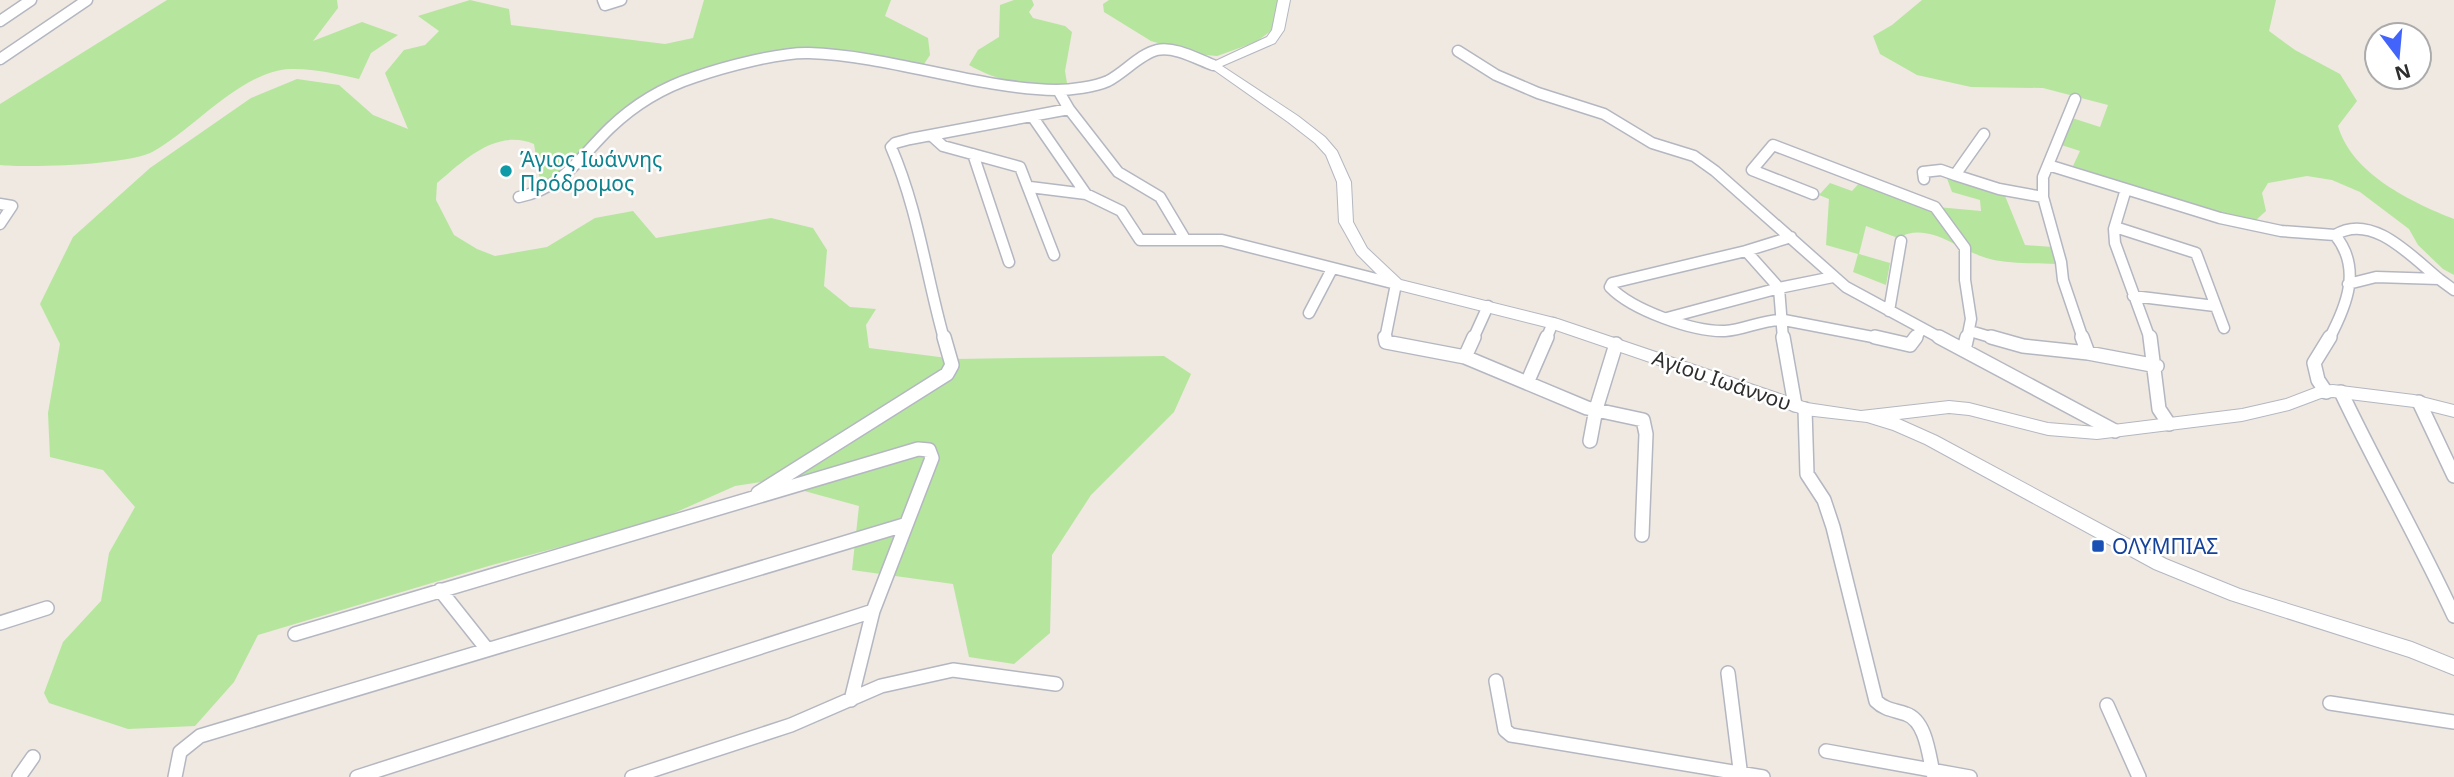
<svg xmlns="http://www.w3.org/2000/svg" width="2454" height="777" viewBox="0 0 2454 777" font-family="'Noto Sans',sans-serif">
<rect width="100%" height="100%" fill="#efe9e1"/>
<path fill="#b6e59e" d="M167,0H337L338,8L313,41L362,22L398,35L371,53L359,79C338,74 312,68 290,69C242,71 195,128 154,151C131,165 29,168 0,165V104Z
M470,0L509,9L511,25L665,44L693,38L704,0H891L885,16L928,38L930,55L924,64L815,50L720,68L632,107L554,184L541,187L534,144C496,128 463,161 437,183L436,200L454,235L477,249L495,256L547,247L595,218L633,211L656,238L771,218L813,228L827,250L824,286L850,307L876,309L866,325L869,348L955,359L1164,356L1191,374L1174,412L1091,495L1052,555L1050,633L1014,664L969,657L953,584L852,570L859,506L768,481L735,486L654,522L492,565L258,635L234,682L195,726L128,729L49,703L44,693L63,642L101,601L109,553L135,507L103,470L50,457L48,413L60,344L40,304L73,237L150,168L251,98L297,79L339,85L373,115L408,129L385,73L404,50L425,45L439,31L418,16Z
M1014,0H1032L1034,5L1029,12L1033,18L1065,26L1072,32L1065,71L1067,83C1040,94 993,79 969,65L978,50L999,37L1000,5Z
M1109,0H1278L1272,30L1256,42L1217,56L1195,54L1151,41L1104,12L1103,4Z
M1922,0H2276L2269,31L2295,50L2340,74L2357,101L2338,126C2352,174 2411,202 2454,219V275L2443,269L2418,245L2409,229L2360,192L2332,180L2307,176L2268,183L2262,193L2266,211L2256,220L2211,213L2073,166L2080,151L2052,142L2069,117L2100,127L2108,105L2043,88L1971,87L1917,75L1880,54L1873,36L1892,25Z
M1945,173L2003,191L2025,245L2053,247L2056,264C2035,263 2010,264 1990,259C1960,252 1929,220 1898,238L1866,226L1859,254L1890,263L1886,285L1853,272L1858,254L1826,245L1829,199L1819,195L1830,183L1852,191L1862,180L1926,206L1981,211L1980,200L1952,192Z"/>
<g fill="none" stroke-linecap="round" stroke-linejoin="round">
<g stroke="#b4b7c1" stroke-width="13">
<path id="street-far1" d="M603,0L605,5L621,0
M0,21L31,0
M1458,51L1496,75L1538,93L1604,114L1652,143L1694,156L1715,171L1846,287L1942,339
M0,59L87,0
M1058,90L1069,109L1118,172L1160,197L1185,239
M2075,99L2043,177V197L2061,262L2063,280L2083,339
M1032,116L1086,194
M1984,134L1955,175L1999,189L2043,197
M933,137L943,146L1020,167L1054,255
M973,154L1009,262
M2048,165L2220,218L2281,231L2335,235C2362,268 2347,305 2329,339
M1924,179L1923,172L1941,170L1955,175
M1030,187L1086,194L1121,211L1140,240H1222L1396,284L1385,339
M2126,189L2114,229L2115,243L2150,339
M1813,194L1752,170L1773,145L1935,207L1965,248V280L1971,319L1967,339
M519,197C563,188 580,157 610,128C634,105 664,87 695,77C724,67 780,52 809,53C892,56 973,88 1056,90C1070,90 1095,87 1108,81C1124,73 1140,54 1157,50C1175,46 1197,59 1213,65
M0,204L12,206L0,224
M2115,227L2196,253L2224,328
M2335,235C2372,212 2412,257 2439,279
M1791,237L1746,251L1612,283L1610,287C1632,310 1693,332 1725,331C1745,330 1763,319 1784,320L1883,339
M1746,251L1779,288L1783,339
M2348,284L2376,277L2439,279L2454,290
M2133,296L2215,306
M1889,311L1901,241
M1309,313L1332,269
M1667,318L1779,288L1833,277
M1970,331L1997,339
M944,339C926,275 918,209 891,147L895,143L910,139L1069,109
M1473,339L1488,306
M1546,339L1553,323
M1915,339L1922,328"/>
</g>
<g stroke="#b4b7c1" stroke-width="16">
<path id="street" d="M1385,337L1386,342L1465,357L1587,408L1643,420L1646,434L1642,535
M1783,337L1795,405
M1875,337L1910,345L1916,337
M1939,337L2115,431
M1991,337L2023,346L2088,353L2157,366
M2082,337L2088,353
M2150,337L2159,409L2169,424
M1964,350L1967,337
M1465,357L1474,337
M1527,383L1547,337
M2326,392L2318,380L2314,363L2330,337
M2341,392C2377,468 2419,540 2454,616
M2419,402L2454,476
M1805,409L1807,474L1824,500L1833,527L1876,701C1885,710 1895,710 1906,714C1927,721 1929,758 1934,777
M1590,441L1596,409L1616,344
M758,493L947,374L952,365L944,337
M440,590L486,648
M0,623L47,608
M295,634L918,449L929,450L932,458L873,611L851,700
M1728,673L1741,777
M1496,681L1505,730L1511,735L1763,777
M2330,703L2454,722
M2107,705L2139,777
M1826,751L1970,777
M19,777L33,757
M175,777L180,752L200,736L904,525
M357,777L873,611
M632,777L791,725L881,686L953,670L1056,684"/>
</g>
<g stroke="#b4b7c1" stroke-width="2">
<path id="secondary" d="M1278,0H1290L1284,30L1275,43L1222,66L1298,116L1325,137L1337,151L1351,182L1353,222L1367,248L1401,280L1558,319L1807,403L1861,411L1949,401L1969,403L2048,423L2097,427L2242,409L2286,399L2320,386L2333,385L2414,395L2454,405V417L2414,407L2333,397L2321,398L2289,410L2242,421L2097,439L2048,435L1969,415L1949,413L1899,419L1937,436L2166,559L2240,589L2412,642L2454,659V675L2409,657L2230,600L2154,569L1925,444L1893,430L1867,422L1805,415L1550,328L1391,288L1357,254L1339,222L1337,182L1326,155L1315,143L1288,122L1207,65L1267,37L1272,30Z"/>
</g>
<use href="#street-far1" stroke="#fff" stroke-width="10"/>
<use href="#street" stroke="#fff" stroke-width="13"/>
<use href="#secondary" fill="#fff" fill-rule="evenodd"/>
</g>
<circle fill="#0f9aa8" stroke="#fff" stroke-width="2.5" cx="506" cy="171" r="7"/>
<rect fill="#1a4fb4" stroke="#fff" stroke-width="2.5" x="2091" y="539" width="14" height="14" rx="3.5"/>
<g text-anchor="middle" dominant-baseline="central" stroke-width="5" stroke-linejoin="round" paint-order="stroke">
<g font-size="21" fill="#0d838f" stroke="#fff" text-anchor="start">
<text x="520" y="159">Άγιος Ιωάννης<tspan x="520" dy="24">Πρόδρομος</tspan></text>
</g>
<g font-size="21" fill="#2e2e2e" stroke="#fff">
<text transform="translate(1722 380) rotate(19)">Αγίου Ιωάννου</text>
</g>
<g font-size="21" fill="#164399" stroke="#fff" text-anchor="start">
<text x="2112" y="546">ΟΛΥΜΠΙΑΣ</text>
</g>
</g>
<g transform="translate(2398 56) rotate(164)"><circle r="33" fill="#ffffff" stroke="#ababab" stroke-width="2"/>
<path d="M0-5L12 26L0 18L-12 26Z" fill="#4264fb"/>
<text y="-10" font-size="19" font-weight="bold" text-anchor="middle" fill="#2e2e2e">N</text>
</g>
</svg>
